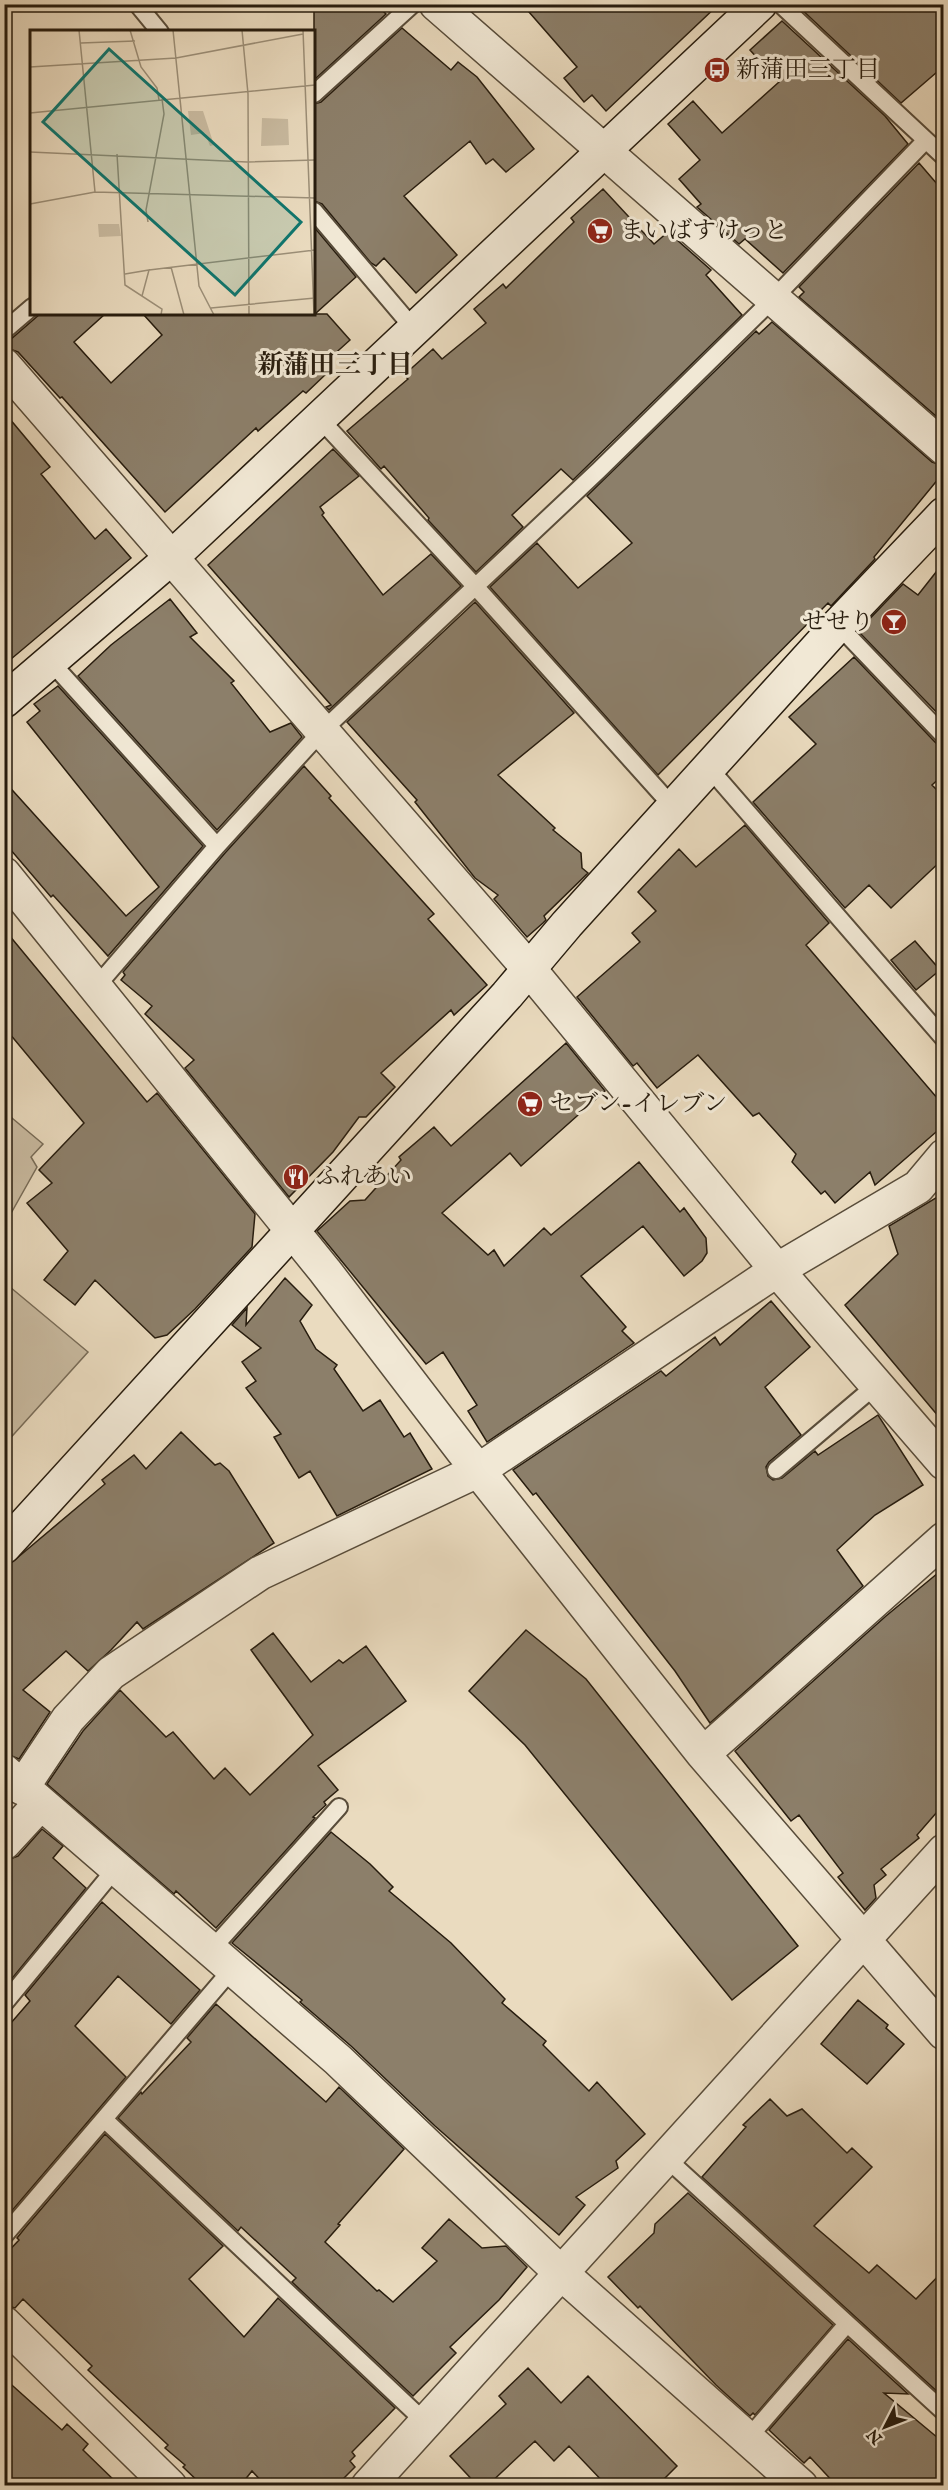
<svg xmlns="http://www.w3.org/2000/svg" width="948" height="2490" viewBox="0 0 948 2490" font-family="'IM FELL English','Noto Serif JP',serif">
<rect width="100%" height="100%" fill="#eadbbf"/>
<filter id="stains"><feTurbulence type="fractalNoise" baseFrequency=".00333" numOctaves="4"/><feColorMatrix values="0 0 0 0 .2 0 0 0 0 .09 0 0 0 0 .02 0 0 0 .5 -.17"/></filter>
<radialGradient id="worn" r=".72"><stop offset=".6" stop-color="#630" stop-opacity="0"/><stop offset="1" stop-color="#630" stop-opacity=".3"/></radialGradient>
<path fill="#c9bba1" stroke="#786c58" stroke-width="1.5" d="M12,1118L43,1144L31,1157L37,1167L5,1224V1127Z
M4,1282L88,1352L5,1444H4Z"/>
<path fill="#8c7f6a" stroke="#271c0e" stroke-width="1.5" d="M314,4H376L386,14L314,80Z
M522,4H719L606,111L592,95L584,102L564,78L577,67Z
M800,4H944V66L901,103L798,6Z
M782,21L885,116L908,144L783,273L745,239L739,244L697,207L701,204L679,179L700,160L668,124L693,101L722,133L779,82L750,50Z
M402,28L451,70L458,62L477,77L534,149L506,172L493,159L486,164L470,141L404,196L457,255L416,293L384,258L376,266L371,263L322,204L314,201V104L321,102Z
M919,163L944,192V423L799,297L804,292L799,287Z
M603,189L654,244L668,232L711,270L706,275L742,315L573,480L561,469L512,515L523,527L476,572L428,520L429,518L384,466L381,469L347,431L408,379L404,375L433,349L442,359L486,323L474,309L503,284L506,288L574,222L571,218Z
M314,227L356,277L315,314H327L350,340L320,367L326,374L306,393L303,391L258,431L256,428L165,512L62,397L60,398L18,352L4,347V341L11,339L40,314H105L74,342L111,383L162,335L143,314H314Z
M772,322L932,462L944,466V472L874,557L875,559L831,606L828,603L658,775L490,587L537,543L578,588L632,543L587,496L756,331L759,334Z
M4,412L50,467L41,474L95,539L106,529L131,558L4,665Z
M333,449L359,476L320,507L324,513L322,515L383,595L431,554L461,586L329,710L326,707L331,705L208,565Z
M944,562V720L858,631L903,584L918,595Z
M170,599L197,633L190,637L234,681L231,683L270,732L291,723L302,737L217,830L78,676L111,645Z
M475,602L574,713L498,775L555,828L553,830L581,853L582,868L588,873L544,916L546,920L543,923L527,937L494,899L498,895L475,878L415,802L417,800L347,722Z
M854,657L936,743L944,746V774L932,785L944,797V858L891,908L869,885L845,908L753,802L816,744L789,717Z
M58,686L203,846L108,956L53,895L51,897L4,842V781L126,916L159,887L27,722L40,711L34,704Z
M304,766L331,796L329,798L434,914L428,919L487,985L454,1015L451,1010L381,1073L395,1087L366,1117H359L333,1152L289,1197L185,1068L194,1060L145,1014L152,1006L121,980L125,975L123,972L225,853Z
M745,825L829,923L806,945L944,1106L943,1126L875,1185L870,1172L835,1203L825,1191L821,1194L792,1162L796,1154L759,1113L753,1116L698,1055L657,1088L637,1063L633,1066L577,997L640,942L632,933L656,911L638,892L679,849L696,867Z
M4,929L147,1102L157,1093L255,1214L252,1247L195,1309L167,1335L155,1338L95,1280L75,1305L44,1280L68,1251L27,1203L52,1183L39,1170L84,1123L4,1027Z
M915,941L940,970L916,990L891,960Z
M566,1043L605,1091L521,1166L510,1153L442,1213L488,1255L494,1250L504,1266L544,1228L551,1235L639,1162L680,1212L684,1208L706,1238L707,1253L702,1261L684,1276L643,1226L581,1276L626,1327L622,1331L634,1343L487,1442L468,1411L477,1405L443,1352L426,1364L317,1231L350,1201L365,1200L401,1160L399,1157L434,1127L451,1146Z
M944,1193V1423L845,1305L898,1254L889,1226Z
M285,1278L312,1305L300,1321L316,1349L337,1365L334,1369L363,1411L380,1400L404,1437L410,1433L432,1469L337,1516L310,1471L299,1478L274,1437L281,1434L246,1388L256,1381L242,1362L261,1348L232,1325L247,1308L246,1325Z
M771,1301L810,1347L765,1387L801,1435L769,1462L766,1467L768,1476L773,1480L782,1478L815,1451L818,1455L878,1415L923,1485L875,1515L837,1550L863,1586L710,1723L675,1671L536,1493L533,1495L513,1470L661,1371L666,1376L715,1337L720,1345Z
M181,1432L215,1465L220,1463L229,1471L274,1543L143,1629L137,1622L111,1650L88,1671L66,1651L23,1690L50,1712L19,1759L4,1753V1569L105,1484L102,1480L134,1455L146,1469Z
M944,1568V1804L917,1835L919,1838L881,1869L886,1875L874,1885L876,1898L865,1910L838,1877L843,1873L799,1815L791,1821L735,1751L886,1616Z
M526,1630L586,1679L798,1946L732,2000L525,1745L469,1691Z
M273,1633L311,1682L339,1660L343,1663L366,1646L406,1701L318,1766L338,1790L324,1802L326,1805L313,1817L315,1818L216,1928L176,1891L174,1894L47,1784L83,1731L120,1690L166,1737L173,1732L214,1779L225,1768L250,1795L313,1735L251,1650Z
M42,1829L63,1846L53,1858L86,1888L10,1981L4,1975V1861L18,1856Z
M331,1832L370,1864L393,1887L389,1891L451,1943L505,1999L502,2003L546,2041L543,2045L589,2091L597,2082L645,2134L616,2161L618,2168L576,2197L585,2205L559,2235L435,2126L351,2046L300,2002L302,2000L232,1943Z
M102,1902L200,1990L171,2024L118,1976L75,2026L126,2077L10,2213L4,2207V2031L30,2001L25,1995Z
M858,2000L888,2025L886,2028L904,2044L867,2084L821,2044Z
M216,2004L326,2102L339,2087L404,2149L338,2224L340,2225L325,2242L377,2291L379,2290L393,2302L437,2261L422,2248L449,2219L482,2248L506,2246L527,2267L499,2300L450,2347L456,2353L413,2396L292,2282L296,2278L241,2227L238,2231L118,2118L141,2092L142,2094L191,2042L187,2038Z
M770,2099L787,2116L802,2109L847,2153L852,2148L872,2167L814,2226L869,2273L877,2265L916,2299L944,2270V2395H941L702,2177L746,2127L743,2125Z
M105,2134L223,2246L189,2279L244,2337L278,2298L395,2408L352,2452L355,2456L350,2461L355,2467L336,2486H266L252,2471L240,2486H203L183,2467L185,2465L165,2448L168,2445L88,2370L92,2366L23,2299L15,2308L4,2305V2256L19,2240L17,2238L25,2228Z
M688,2193L833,2325L755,2415L753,2413L750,2416L716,2385L640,2306L638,2308L608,2277L654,2233L655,2224Z
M848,2339L908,2394L884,2393L944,2443V2486H837L810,2457L804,2463L769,2430Z
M528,2368L561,2403L588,2376L677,2466L657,2486H607L569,2446L554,2461L535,2441L487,2486H478L450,2456L506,2404L499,2396Z
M4,2378L62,2430L67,2424L88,2444L83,2450L120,2486H4Z"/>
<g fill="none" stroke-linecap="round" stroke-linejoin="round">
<g stroke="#584c3a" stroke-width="20">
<path id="lane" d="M137,4L160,32
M780,4L944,157
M314,94L413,4
M314,211L414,329
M4,331L32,307
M319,418L475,586L674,808
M838,625L944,736
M50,661L217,846
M710,769L944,1039
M96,987L217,846L321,732L599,470L774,298L925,141
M776,1470L875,1386
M212,1949L339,1807
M4,2004L116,1868
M104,2119L425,2422
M666,2158L944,2412
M4,2236L233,1968
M749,2437L847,2324"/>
</g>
<g stroke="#584c3a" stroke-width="36">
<path id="street" d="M436,4L944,448
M4,365L530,970L777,1270L944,1463
M4,874L325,1271L462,1450L703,1754L944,2033
M703,1754L944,1539
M4,1771L338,2060L560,2272L801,2486
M22,1788L68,1719L111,1673L260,1573L479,1470L777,1270L918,1187L944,1156
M4,1843L40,1804
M4,2323L170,2486
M368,2486L944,1851"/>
</g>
<g stroke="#271c0e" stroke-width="36">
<path id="secondary" d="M4,701L171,558L760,4
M4,1547L507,995L567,924L838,625L944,514"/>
</g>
<use href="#lane" stroke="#f1e8d5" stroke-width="16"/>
<use href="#street" stroke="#f1e8d5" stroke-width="33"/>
<use href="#secondary" stroke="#f1e8d5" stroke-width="33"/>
</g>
<defs>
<g id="bus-disc" transform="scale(1.35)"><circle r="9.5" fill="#8f2418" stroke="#f1e8d5"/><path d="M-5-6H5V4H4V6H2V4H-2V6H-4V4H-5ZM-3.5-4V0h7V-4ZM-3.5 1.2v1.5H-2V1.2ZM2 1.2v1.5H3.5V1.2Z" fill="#fff"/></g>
<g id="supermarket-disc" transform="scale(1.35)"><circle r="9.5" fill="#8f2418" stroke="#f1e8d5"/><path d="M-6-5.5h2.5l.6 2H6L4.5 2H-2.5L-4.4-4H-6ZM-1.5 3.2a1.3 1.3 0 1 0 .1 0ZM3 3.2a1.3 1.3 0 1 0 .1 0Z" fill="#fff"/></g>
<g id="bar-disc" transform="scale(1.35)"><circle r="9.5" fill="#8f2418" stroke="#f1e8d5"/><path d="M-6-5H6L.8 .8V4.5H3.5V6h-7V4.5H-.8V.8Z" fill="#fff"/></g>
<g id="restaurant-disc" transform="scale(1.35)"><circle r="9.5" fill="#8f2418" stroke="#f1e8d5"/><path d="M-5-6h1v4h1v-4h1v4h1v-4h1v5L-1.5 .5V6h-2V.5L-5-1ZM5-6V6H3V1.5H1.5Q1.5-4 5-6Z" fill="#fff"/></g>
</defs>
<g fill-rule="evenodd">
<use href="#bus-disc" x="717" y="70"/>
<use href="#supermarket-disc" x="600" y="231"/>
<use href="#bar-disc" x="894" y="622"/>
<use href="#supermarket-disc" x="530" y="1104"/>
<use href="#restaurant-disc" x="296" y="1177"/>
</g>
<g text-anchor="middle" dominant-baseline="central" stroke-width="6" stroke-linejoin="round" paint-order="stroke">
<g font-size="24" fill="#271c0e" stroke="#f1e8d5" text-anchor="start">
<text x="736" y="70">新蒲田三丁目</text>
<text x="620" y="231">まいばすけっと</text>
<text x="874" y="622" text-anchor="end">せせり</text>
<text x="550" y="1104">セブン-イレブン</text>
<text x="316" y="1177">ふれあい</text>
</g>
<g font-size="26" font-weight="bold" fill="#271c0e" stroke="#f1e8d5">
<text x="335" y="365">新蒲田三丁目</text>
</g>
</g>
<g transform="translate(30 30)">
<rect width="285" height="285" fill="#eadbbf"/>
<path d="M158,81H173L184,115L180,116L175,103L161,105ZM232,88L258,89L259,115L231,116ZM68,194H89L91,206L69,207Z" fill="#c9bba1"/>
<path fill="none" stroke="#9c8f78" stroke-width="1.5" d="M49,0L65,162M100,0L111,37L127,58L129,70M143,0L169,256L184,285M212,0L218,64L219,285M273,0L284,285M51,13L105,11M0,37L146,28L273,4M0,83L285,55M0,122L217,132L285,130M87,124L95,255L132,279L131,285M0,174L65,162L285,168M118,192L116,180L134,84L132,69M141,237L154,285M119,240L285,220M95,244L119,240L112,266M181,278L285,268"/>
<path fill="#0f766e" fill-opacity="0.15" stroke="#0f766e" stroke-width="3" d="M79,19L271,192L205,265L13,92Z"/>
<rect width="285" height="285" fill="none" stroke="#271c0e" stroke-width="3"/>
</g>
<rect width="948" height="2490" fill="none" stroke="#eadbbf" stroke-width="24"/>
<rect x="6" y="6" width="936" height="2478" fill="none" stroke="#271c0e" stroke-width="3"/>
<rect x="12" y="12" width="924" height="2466" fill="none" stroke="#271c0e" stroke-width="1.5"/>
<g transform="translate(885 2427) rotate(228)" stroke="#f1e8d5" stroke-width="4.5" paint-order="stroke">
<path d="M0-4.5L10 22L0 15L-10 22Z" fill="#271c0e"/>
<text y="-9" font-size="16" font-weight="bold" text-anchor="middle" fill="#271c0e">N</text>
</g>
<rect width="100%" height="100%" filter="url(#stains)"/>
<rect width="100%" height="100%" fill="url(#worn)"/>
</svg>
